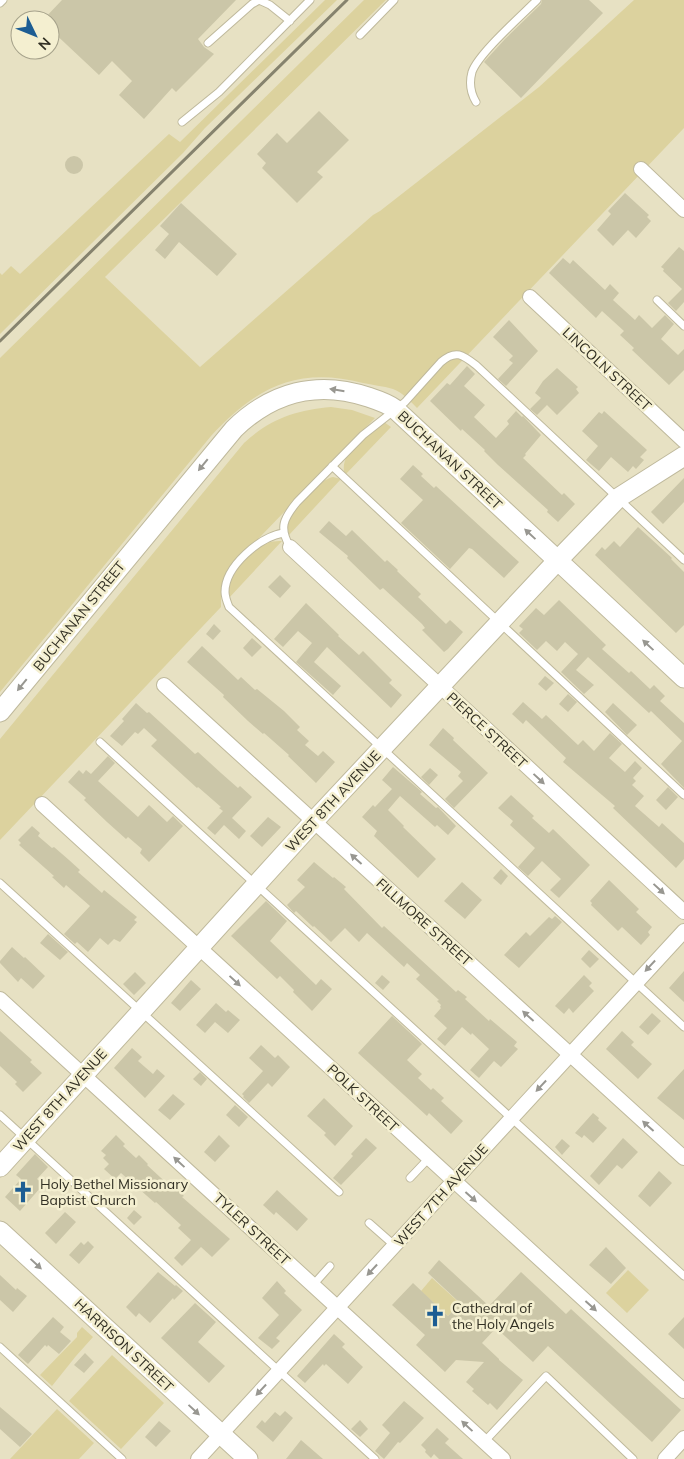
<svg xmlns="http://www.w3.org/2000/svg" width="684" height="1459" viewBox="0 0 684 1459" font-family="Mulish,sans-serif">
<rect width="100%" height="100%" fill="#e7e1c3"/>
<path fill="#dcd29e" d="M325,0H337L205,128L183,153L0,334V273L2,275L11,266L20,274L169,134L180,142Z
M364,0H386L105,277L200,367L373,215L380,211L539,87L634,0H684V128L417,408C410,401 402,392 393,389C383,386 372,385 363,383C297,366 255,388 211,436L0,692V358Z
M331,407L352,410L375,418L229,569L221,587V607L0,840V739L244,443C270,419 296,410 331,407Z
M384,422L391,427L345,475C337,454 369,433 384,422Z
M333,477L341,479L289,535C288,530 287,527 288,523C292,508 318,480 333,477Z
M282,541L228,599C228,594 228,588 230,583C234,569 255,544 270,542C274,541 279,541 282,541Z
M628,1270L649,1290L627,1313L606,1293Z
M432,1278L475,1317L472,1321L456,1307L448,1316L421,1291Z
M82,1327L93,1337L76,1356L52,1386L40,1375L77,1337V1333Z
M112,1355L164,1403L121,1449L69,1401Z
M57,1409L94,1443L79,1459H10Z"/>
<path fill="#cbc6a8" d="M62,0H236L198,39L204,47L214,54L176,92L172,88L144,119L119,95L132,81L112,61L99,75L50,29V20H43Z
M542,0H589L603,13L521,98L484,62L505,39L541,4Z
M319,111L349,140L317,172L323,177L297,203L262,168L266,163L257,154L277,133L287,143Z
M65 165a9 9 0 1 1 18 0a9 9 0 1 1-18 0Z
M625,193L649,215L647,217L651,221L636,238L628,230L613,246L597,230L611,214L608,211Z
M181,203L237,254L217,276L179,242L165,259L155,250L169,234L160,226Z
M679,247L684,251V302L676,311L668,303L682,289L663,271L664,269L661,267Z
M563,258L570,264L573,260L605,290L610,284L619,293L613,300L635,320L639,315L652,328L665,315L674,324L661,339L678,355L684,349V370L669,385L632,350L634,348L620,335L624,331L602,311L596,318L549,273Z
M509,320L538,351L506,386L498,379L513,363L509,360L513,356L493,337Z
M467,366L475,374L464,386L485,405L474,417L496,438L509,424L507,421L516,411L522,417L523,416L541,435L525,454L526,455L523,458L562,495L564,493L575,504L558,522L547,512L548,510L498,465L484,451L485,450L462,429L461,431L430,401L447,383L450,385Z
M557,368L578,387L576,389L579,393L557,415L547,405L537,415L530,409L541,398L535,393L543,381Z
M604,411L647,450L640,457L644,460L636,469L633,466L628,472L611,457L599,471L586,460L598,446L582,431L599,412L602,414Z
M413,465L423,474L421,476L434,488L436,486L519,562L504,578L472,549L469,548L450,569L401,523L423,500L400,479Z
M684,478V502L663,524L651,512Z
M329,521L346,536L352,530L385,562L387,560L398,570L397,571L421,594L418,597L446,624L450,620L463,632L448,649L444,652L422,630L425,628L422,624L383,588L380,590L347,558L348,556L319,532Z
M638,527L672,558L671,559L684,572V625L676,633L595,555L602,547L605,550L614,541L620,547Z
M280,575L291,586L280,598L268,587Z
M559,600L606,645L602,649L629,673L631,671L650,689L654,685L665,696L660,701L684,723V788L661,764L682,741L651,711L649,713L588,657L576,670L594,685L584,694L561,672L578,654L565,642L557,651L546,641L537,650L519,633L523,629L519,626L536,608L544,615Z
M306,603L339,635L338,636L359,655L363,651L392,680L389,683L402,695L391,708L327,647L314,662L341,686L333,695L296,662L312,643L298,631L283,647L274,639Z
M214,624L221,631L213,640L206,634Z
M252,638L262,647L252,657L243,648Z
M202,646L238,680L241,677L255,690L257,689L284,711L300,727L297,730L309,741L305,745L318,756L323,751L335,762L316,783L288,756L289,755L264,733L263,734L248,721L223,697L224,695L187,662Z
M545,676L554,683L546,691L538,684Z
M568,694L577,702L568,712L559,704Z
M523,702L542,719L546,715L578,745L583,740L594,751L610,733L622,744L609,758L625,772L635,761L642,768L633,778L636,781L632,785L644,796L635,806L659,827L662,823L684,843V859L676,868L613,808L615,806L563,762L566,758L526,720L523,724L512,714Z
M136,703L147,713L149,712L195,754L198,752L221,773L238,788L240,786L252,797L232,818L246,831L239,839L224,825L215,835L207,828L223,811L219,808L221,807L198,787L197,788L151,746L157,740L144,728L138,734L135,732L122,746L110,736L124,721L122,719Z
M613,703L637,725L627,735L605,712Z
M443,728L454,738L453,740L488,773L454,808L445,799L463,781L458,776L461,772L429,745Z
M108,756L115,763L98,781L138,817L149,805L167,822L173,816L183,826L149,862L140,853L142,849L128,837L126,839L107,822L84,800L86,798L68,782L79,770L83,774L86,770L91,774Z
M393,767L422,792L420,794L436,808L438,807L456,826L448,835L437,825L435,827L400,796L388,810L404,826L403,827L436,859L418,878L374,836L377,831L362,817L373,805L375,807L392,789L382,780Z
M430,768L438,775L429,785L421,777Z
M668,787L678,797L666,810L656,800Z
M511,795L534,816L532,818L549,833L553,829L590,865L559,898L550,890L561,879L542,861L528,876L518,867L535,848L510,825L513,821L498,808Z
M268,817L281,827L262,847L250,836Z
M32,826L40,833L38,836L52,848L54,847L69,860L80,870L78,872L102,893L104,890L137,917L134,920L137,922L120,942L114,939L108,945L100,938L88,952L77,942L75,944L64,934L90,906L66,885L64,888L52,877L54,876L19,845L21,843L18,840Z
M314,862L333,878L334,877L346,887L344,889L382,928L384,926L456,992L458,990L467,997L465,999L489,1021L490,1019L517,1042L514,1046L518,1049L501,1067L494,1061L479,1078L470,1070L489,1049L472,1033L471,1035L462,1027L445,1046L437,1039L447,1028L434,1016L441,1008L440,1007L441,1005L437,1001L439,1000L416,979L420,975L407,963L404,967L367,933L359,942L345,928L331,942L314,926L313,927L296,911L294,913L287,905L305,887L297,880Z
M501,869L508,876L501,885L493,878Z
M609,880L639,909L636,912L652,927L648,932L650,935L641,945L622,927L618,931L591,905L592,903L590,901Z
M462,882L482,900L465,919L444,901Z
M266,901L287,921L270,941L316,985L321,979L332,989L312,1011L293,992L294,990L280,976L277,979L231,936Z
M555,916L562,922L519,968L504,955L526,932L530,936L549,917L552,919Z
M48,934L68,952L60,960L40,943Z
M12,947L24,958L25,957L45,976L33,989L21,978L18,982L0,963V961Z
M589,950L599,959L590,968L581,959Z
M684,971V1002L669,988Z
M135,972L146,983L134,995L123,984Z
M382,975L390,982L383,990L375,983Z
M584,975L592,983L589,986L594,991L573,1013L569,1008L564,1014L555,1006Z
M191,980L201,989L180,1011L171,1003Z
M216,1003L226,1012L228,1010L240,1020L228,1033L215,1022L205,1033L196,1025Z
M652,1013L661,1021L648,1035L639,1027Z
M392,1016L422,1044L407,1060L422,1074L418,1078L431,1090L433,1088L444,1098L441,1101L463,1121L451,1134L429,1113L427,1116L358,1053Z
M0,1031L32,1060L30,1062L42,1073L23,1092L15,1084L17,1082L0,1066Z
M622,1031L634,1042L631,1045L652,1064L638,1079L606,1049Z
M261,1045L275,1058L278,1055L290,1067L272,1087L268,1083L249,1103L243,1097L244,1096L242,1094L263,1071L249,1058Z
M132,1048L142,1057L138,1061L153,1074L157,1069L165,1076L145,1098L114,1068Z
M684,1069V1120L657,1098Z
M200,1072L207,1079L201,1086L193,1079Z
M173,1094L185,1104L170,1120L158,1110Z
M324,1098L353,1126L335,1146L324,1135L326,1133L307,1116Z
M235,1105L248,1117L239,1127L226,1115Z
M593,1113L599,1118L598,1120L607,1128L593,1143L584,1135L582,1138L575,1133Z
M116,1135L125,1144L123,1146L136,1158L139,1155L148,1164L147,1165L173,1189L175,1187L184,1196L182,1197L230,1239L212,1257L201,1247L182,1266L174,1258L191,1240L178,1228L181,1225L156,1202L155,1203L121,1173L115,1179L104,1169L109,1164L103,1158L106,1155L101,1151Z
M219,1135L230,1146L215,1162L204,1152Z
M366,1138L377,1148L341,1185L333,1178L353,1156L351,1154Z
M623,1138L638,1152L622,1169L617,1165L599,1185L590,1176Z
M562,1139L570,1146L562,1155L555,1147Z
M35,1154L48,1167L37,1179L43,1184L41,1187L20,1211L5,1197L21,1179L16,1175Z
M659,1171L672,1183L650,1207L638,1196Z
M277,1190L308,1219L297,1231L276,1212L274,1215L263,1205Z
M134,1210L142,1217L134,1225L127,1218Z
M65,1212L76,1222L56,1244L45,1233Z
M88,1241L94,1247L79,1264L69,1255L81,1242L84,1245Z
M606,1247L626,1268L611,1284L589,1265Z
M439,1260L489,1306L521,1272L566,1314L571,1309L681,1410L652,1442L548,1346L533,1362L496,1328L482,1343L499,1359V1360L523,1380L497,1410L490,1403L488,1405L472,1391L474,1389L466,1382L484,1362L456,1360L445,1372L416,1345L425,1335L392,1305L413,1283L448,1316L460,1303L428,1273Z
M158,1272L175,1286L176,1285L183,1291L174,1300L173,1298L150,1323L139,1313L136,1317L126,1307Z
M0,1275L16,1290L17,1288L27,1296L13,1312L0,1300Z
M277,1281L286,1291L284,1293L302,1310L278,1336L276,1338L280,1341L272,1349L258,1338L279,1315L262,1298Z
M195,1303L216,1322L198,1342L225,1366L209,1383L161,1338Z
M53,1317L64,1327L60,1332L71,1341L59,1354L48,1345L47,1347L45,1345L28,1364L18,1355Z
M684,1317V1349L668,1334Z
M334,1334L345,1344L342,1347L363,1367L348,1384L326,1364L324,1366L323,1364L305,1383L297,1376Z
M85,1353L94,1362L84,1373L74,1365Z
M404,1401L424,1418L400,1443L398,1442L384,1459L375,1451L390,1433L382,1425Z
M0,1407L32,1434L20,1447L0,1429Z
M285,1411L293,1418L273,1442L256,1427L262,1420L265,1423L275,1412L280,1416Z
M360,1420L368,1429L360,1437L351,1429Z
M159,1421L171,1431L156,1447L145,1437Z
M437,1428L449,1439L445,1443L463,1459H439L434,1454L431,1458L425,1452L426,1450L421,1445Z
M301,1440L323,1459H286Z"/>
<g fill="none" stroke-linecap="round" stroke-linejoin="round">
<g stroke="#bfb99c" stroke-width="9">
<path id="lane" d="M0,3L3,0
M360,35L394,0
M208,43L252,4L259,0L270,5L290,21
M476,102C470,92 469,83 472,72C478,54 521,16 537,0
M182,122L219,92L310,0
M657,300L684,326
M332,466L684,795
M283,533C260,537 225,566 225,592C225,597 227,602 229,607L684,1027
M290,547C279,528 283,519 297,502L363,435L405,402L441,362C456,349 463,355 477,366L684,560
M100,742L684,1276
M0,883L339,1192
M0,1115L375,1459
M410,1178L429,1158
M369,1223L394,1245
M313,1285L330,1266
M0,1347L122,1459
M484,1442L546,1376L633,1459"/>
</g>
<g stroke="#bfb99c" stroke-width="16">
<path id="street" d="M641,169L684,210
M530,297L684,441
M290,547L684,912
M164,685L684,1158
M42,804L684,1391
M0,999L503,1459
M198,1459L684,931
M665,1459L684,1438"/>
</g>
<g stroke="#bfb99c" stroke-width="21">
<path id="secondary" d="M0,712L234,429C272,392 317,380 368,397C377,400 387,403 395,409L684,678
M0,1167L314,821L558,560L618,498L684,456
M0,1231L248,1459"/>
</g>
<use href="#lane" stroke="#fff" stroke-width="7"/>
<use href="#street" stroke="#fff" stroke-width="14"/>
<use href="#secondary" stroke="#fff" stroke-width="19"/>
<path stroke="#86836e" stroke-width="3" d="M0,341L347,0"/>
</g>
<defs><path id="oneway-solid" d="M-6-.8H1V-3.2L6.5 0L1 3.2V.8H-6Z" transform="scale(1.25)"/></defs>
<g fill="#989791">
<use href="#oneway-solid" transform="translate(337 390) rotate(-171)"/>
<use href="#oneway-solid" transform="translate(203 465) rotate(129)"/>
<use href="#oneway-solid" transform="translate(530 534) rotate(-137)"/>
<use href="#oneway-solid" transform="translate(648 645) rotate(-137)"/>
<use href="#oneway-solid" transform="translate(22 685) rotate(129)"/>
<use href="#oneway-solid" transform="translate(539 779) rotate(43)"/>
<use href="#oneway-solid" transform="translate(356 859) rotate(-138)"/>
<use href="#oneway-solid" transform="translate(659 889) rotate(43)"/>
<use href="#oneway-solid" transform="translate(650 966) rotate(133)"/>
<use href="#oneway-solid" transform="translate(235 981) rotate(43)"/>
<use href="#oneway-solid" transform="translate(528 1016) rotate(-138)"/>
<use href="#oneway-solid" transform="translate(541 1086) rotate(133)"/>
<use href="#oneway-solid" transform="translate(648 1126) rotate(-138)"/>
<use href="#oneway-solid" transform="translate(179 1162) rotate(-137)"/>
<use href="#oneway-solid" transform="translate(471 1197) rotate(42)"/>
<use href="#oneway-solid" transform="translate(36 1264) rotate(43)"/>
<use href="#oneway-solid" transform="translate(372 1270) rotate(133)"/>
<use href="#oneway-solid" transform="translate(591 1306) rotate(42)"/>
<use href="#oneway-solid" transform="translate(261 1390) rotate(133)"/>
<use href="#oneway-solid" transform="translate(194 1410) rotate(43)"/>
<use href="#oneway-solid" transform="translate(467 1426) rotate(-137)"/>
</g>
<defs>
<g id="church-bare" transform="scale(1.725)"><path d="M-1.2-6h2.4v3.5h3.3v2.4h-3.3V6h-2.4V-.1h-3.3v-2.4h3.3Z" fill="#1d5d93" stroke="#f4efd0" stroke-width="2.5" paint-order="stroke"/></g>
</defs>
<g fill-rule="evenodd">
<use href="#church-bare" x="23" y="1192"/>
<use href="#church-bare" x="435" y="1316"/>
</g>
<g text-anchor="middle" dominant-baseline="central" stroke-width="5" stroke-linejoin="round" paint-order="stroke">
<g font-size="14" fill="#312f23" stroke="#f4efd0">
<text transform="translate(607 369) rotate(43)">LINCOLN STREET</text>
<text transform="translate(450 460) rotate(43)">BUCHANAN STREET</text>
<text transform="translate(79 616) rotate(-51)">BUCHANAN STREET</text>
<text transform="translate(487 730) rotate(43)">PIERCE STREET</text>
<text transform="translate(333 801) rotate(-47)">WEST 8TH AVENUE</text>
<text transform="translate(424 922) rotate(42)">FILLMORE STREET</text>
<text transform="translate(363 1098) rotate(43)">POLK STREET</text>
<text transform="translate(60 1100) rotate(-48)">WEST 8TH AVENUE</text>
<text transform="translate(441 1195) rotate(-48)">WEST 7TH AVENUE</text>
<text transform="translate(252 1229) rotate(43)">TYLER STREET</text>
<text transform="translate(124 1345) rotate(43)">HARRISON STREET</text>
</g>
<g font-size="14" fill="#312f23" stroke="#f4efd0" text-anchor="start">
<text x="40" y="1184">Holy Bethel Missionary<tspan x="40" dy="16">Baptist Church</tspan></text>
<text x="452" y="1308">Cathedral of<tspan x="452" dy="16">the Holy Angels</tspan></text>
</g>
</g>
<g transform="translate(35 35) rotate(133)"><circle r="24" fill="#f4efd0" stroke="#a6a28b"/>
<path d="M0-4L9 19L0 12L-9 19Z" fill="#1d5d93"/>
<text y="-8" font-size="14" font-weight="bold" text-anchor="middle" fill="#312f23">N</text>
</g>
</svg>
